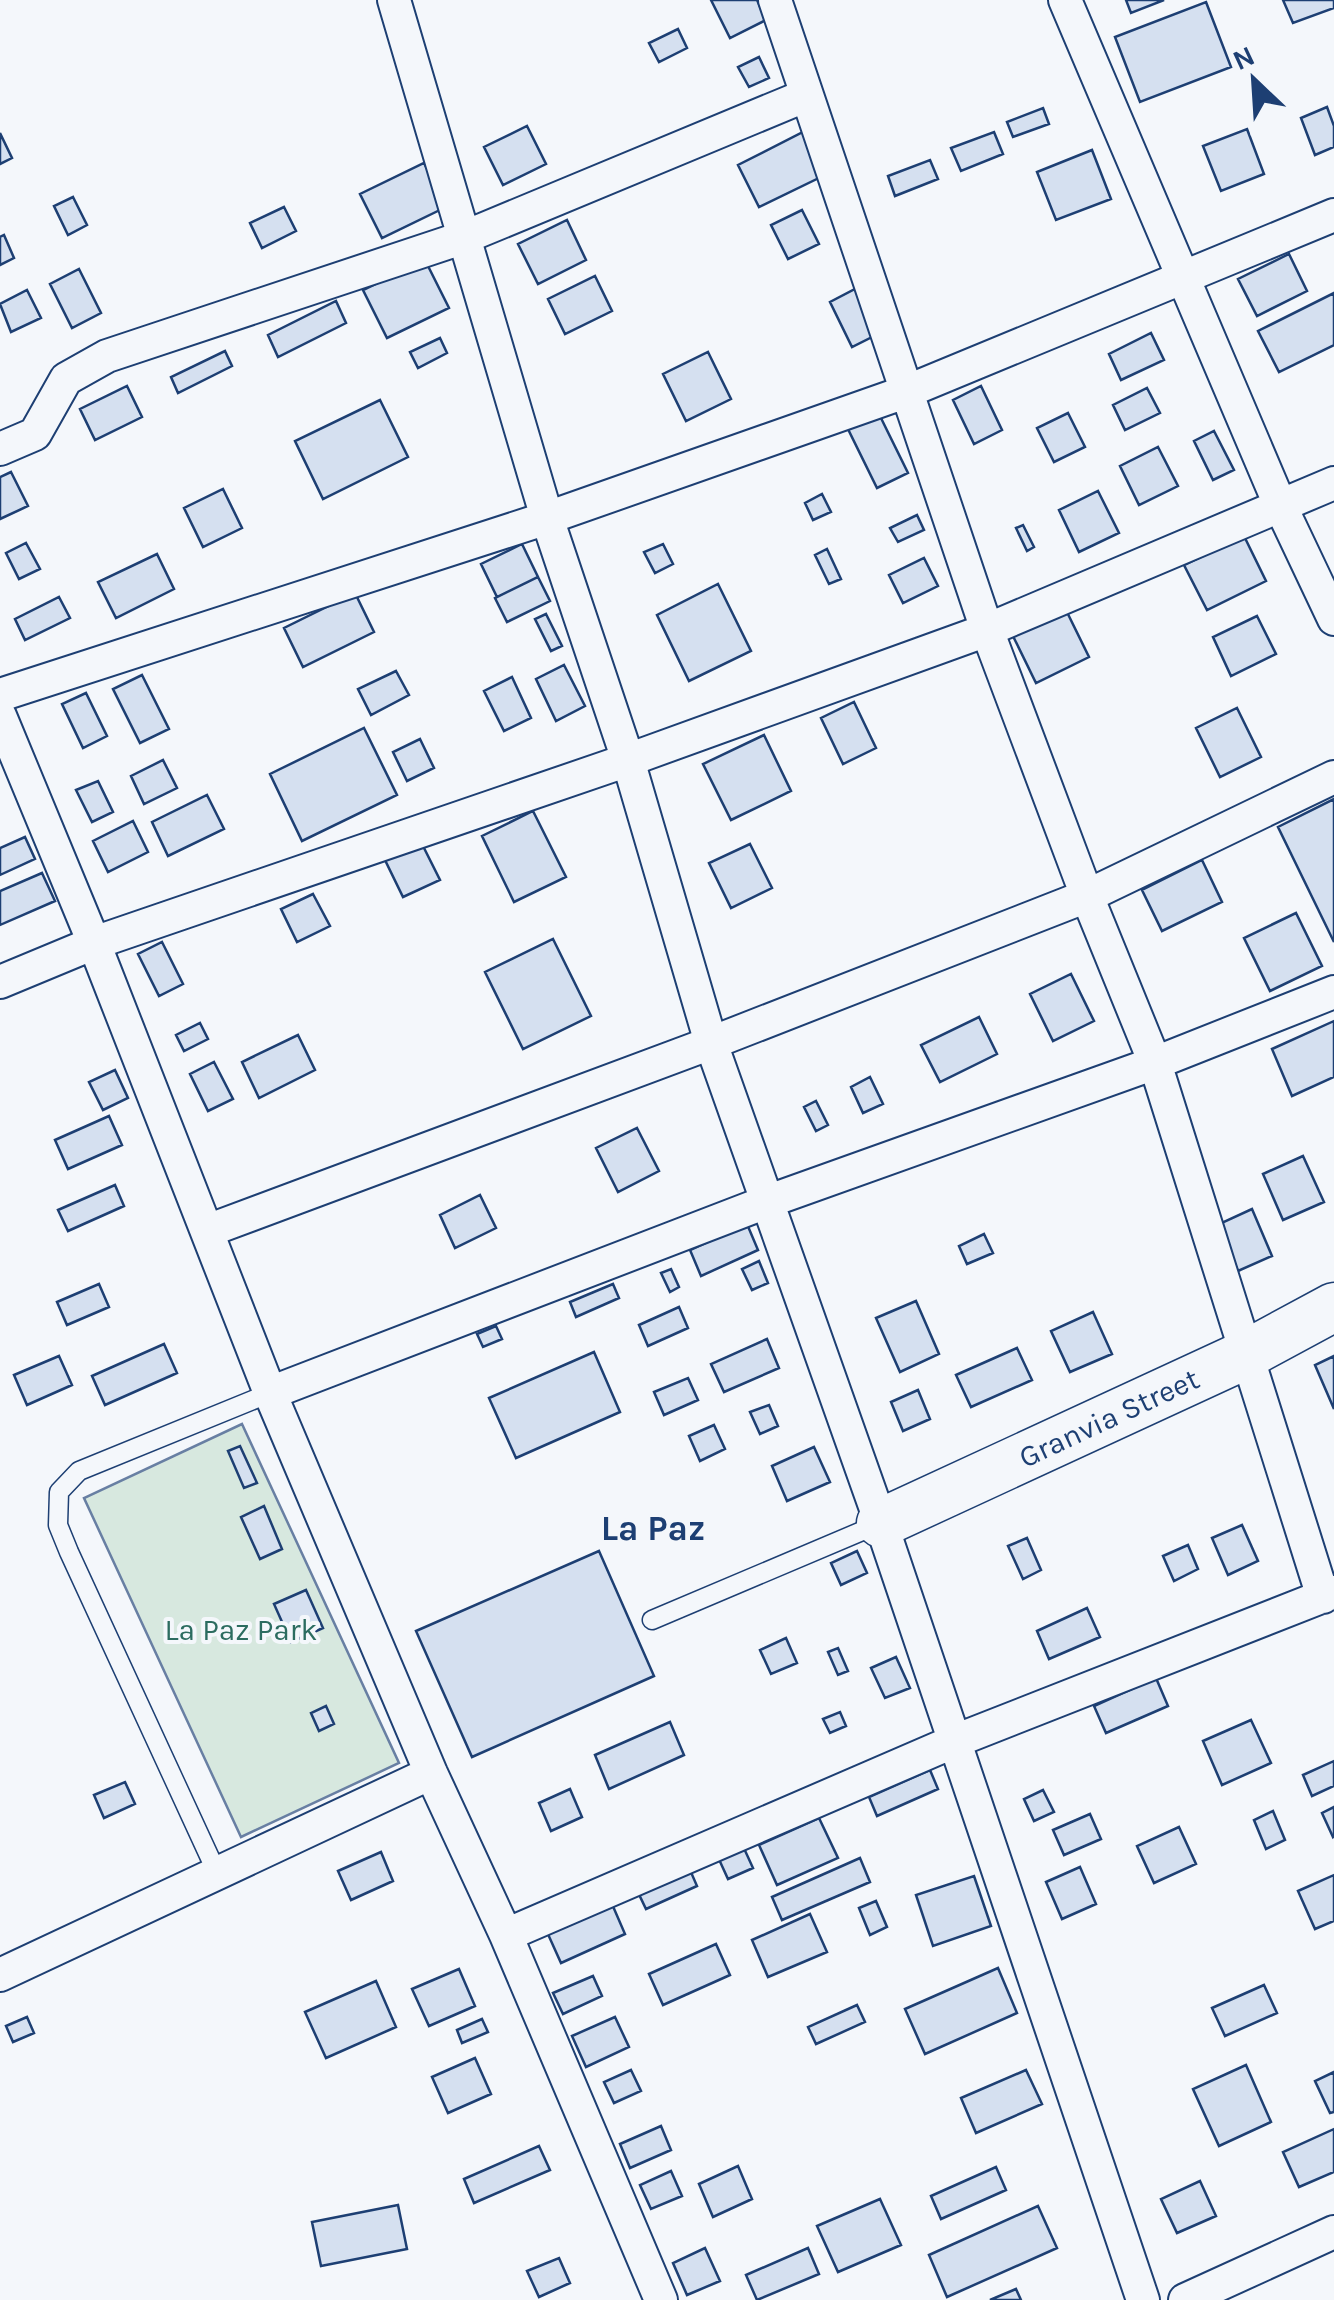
<svg xmlns="http://www.w3.org/2000/svg" width="1334" height="2300" viewBox="0 0 1334 2300" font-family="Karla,sans-serif">
<rect width="100%" height="100%" fill="#f4f7fb"/>
<path fill="#d7e8df" stroke="#687fa3" stroke-width="2.5" d="M242,1424L399,1763L241,1837L84,1498Z"/>
<path fill="#d5e0f0" stroke="#1d3f73" stroke-width="2.5" d="M711,0H757L766,20L730,38Z
M1126,0H1164L1131,13Z
M1283,0H1334V8L1293,23Z
M1206,2L1231,67L1140,102L1115,37Z
M678,29L687,48L659,62L649,43Z
M759,57L769,78L749,87L738,67Z
M1327,107L1334,126V147L1315,155L1301,118Z
M1043,108L1049,124L1013,137L1007,122Z
M527,126L546,164L503,185L484,147Z
M1247,129L1264,174L1221,191L1203,146Z
M803,132L825,175L759,207L738,165Z
M994,132L1003,154L961,171L951,148Z
M0,133L12,158L0,164Z
M1092,150L1111,199L1056,220L1037,172Z
M930,160L938,179L895,196L888,176Z
M424,163L446,207L382,238L360,194Z
M73,197L87,225L68,235L54,206Z
M284,207L296,231L262,248L250,223Z
M802,210L819,244L788,259L771,225Z
M567,220L586,260L538,284L518,244Z
M4,235L14,258L0,265V237Z
M1289,254L1307,291L1257,316L1238,279Z
M425,260L449,308L387,338L363,290Z
M79,269L101,313L72,328L50,284Z
M595,276L612,311L565,334L548,299Z
M855,289L878,334L852,347L830,302Z
M27,290L41,318L11,332L0,304Z
M1334,293V345L1279,372L1258,331Z
M336,301L346,323L278,357L268,335Z
M1151,333L1164,360L1121,380L1109,354Z
M440,338L447,353L418,368L410,352Z
M225,351L232,366L178,393L171,377Z
M708,352L731,399L686,421L663,374Z
M127,386L142,417L95,440L80,409Z
M981,386L1002,430L974,444L953,400Z
M1147,388L1160,413L1125,430L1113,405Z
M380,400L408,457L323,499L295,441Z
M878,412L908,473L877,488L847,427Z
M1068,413L1085,447L1054,462L1037,428Z
M1214,431L1234,470L1213,480L1194,441Z
M1158,447L1178,486L1139,505L1120,466Z
M11,472L28,506L0,519V477Z
M223,489L242,528L203,547L184,508Z
M1098,491L1119,533L1079,552L1059,510Z
M822,494L831,512L813,520L805,503Z
M917,515L924,530L898,542L890,528Z
M1023,525L1034,547L1027,551L1016,528Z
M1244,536L1266,581L1207,610L1184,565Z
M26,543L40,569L19,579L6,553Z
M522,544L538,577L497,597L481,564Z
M663,544L673,564L655,573L644,552Z
M827,549L841,579L829,584L815,555Z
M157,554L174,589L116,618L98,582Z
M924,558L938,586L903,603L889,575Z
M538,577L550,601L507,622L495,598Z
M718,584L751,651L689,681L657,615Z
M355,593L374,632L303,667L284,628Z
M59,597L70,618L25,640L15,619Z
M1064,606L1089,657L1036,683L1011,632Z
M546,614L562,646L551,651L535,619Z
M1257,616L1276,654L1231,676L1213,637Z
M564,665L585,706L556,721L536,679Z
M396,671L409,695L371,715L358,689Z
M142,675L169,729L140,743L113,689Z
M512,677L531,718L504,731L484,691Z
M86,693L107,736L83,748L62,704Z
M854,702L876,748L843,764L821,718Z
M1237,708L1261,757L1220,777L1196,728Z
M364,728L397,795L302,841L270,774Z
M764,735L791,791L731,820L703,764Z
M420,739L434,768L407,781L393,752Z
M163,760L177,788L144,804L131,776Z
M98,781L113,812L92,822L76,790Z
M207,795L224,829L168,856L152,822Z
M1334,799V942L1278,827Z
M533,811L566,877L514,902L482,836Z
M133,821L148,852L108,872L93,841Z
M25,837L35,859L0,875V848Z
M421,842L440,880L403,897L385,860Z
M750,844L772,888L731,908L709,863Z
M1202,860L1222,902L1162,931L1142,890Z
M42,873L55,901L0,925V891Z
M313,894L330,926L297,942L281,909Z
M1296,913L1322,966L1270,991L1244,938Z
M553,939L591,1016L523,1049L485,972Z
M162,942L183,984L159,996L138,954Z
M1071,974L1094,1021L1053,1041L1030,994Z
M979,1017L997,1054L940,1082L921,1045Z
M1334,1021V1077L1292,1096L1272,1049Z
M200,1023L208,1039L184,1051L176,1035Z
M298,1035L315,1070L259,1098L242,1062Z
M214,1062L233,1099L208,1111L190,1074Z
M115,1070L128,1098L103,1110L89,1082Z
M870,1077L883,1104L863,1113L851,1087Z
M816,1101L828,1125L816,1131L804,1107Z
M109,1116L122,1145L68,1169L55,1140Z
M637,1128L659,1171L618,1192L596,1148Z
M1303,1156L1324,1202L1283,1220L1263,1174Z
M115,1185L124,1206L68,1231L58,1210Z
M480,1195L496,1228L455,1248L440,1215Z
M1252,1209L1272,1256L1238,1271L1217,1225Z
M747,1224L758,1250L701,1276L690,1250Z
M984,1234L993,1253L967,1264L959,1246Z
M759,1261L768,1283L752,1290L742,1269Z
M671,1269L679,1287L670,1292L661,1273Z
M99,1284L109,1307L67,1325L57,1302Z
M613,1284L619,1298L576,1317L570,1302Z
M916,1301L939,1354L900,1372L876,1318Z
M679,1307L688,1328L648,1346L639,1325Z
M1093,1312L1112,1354L1070,1372L1051,1331Z
M496,1326L502,1339L483,1347L477,1334Z
M767,1339L779,1368L724,1392L711,1364Z
M164,1344L177,1373L105,1405L92,1376Z
M1017,1348L1032,1380L971,1407L956,1375Z
M594,1352L620,1412L516,1458L489,1398Z
M59,1356L72,1385L27,1405L14,1375Z
M1334,1356V1409L1315,1365Z
M688,1378L698,1400L664,1415L654,1392Z
M918,1390L930,1419L903,1431L891,1402Z
M769,1405L778,1426L760,1434L750,1412Z
M714,1425L725,1449L700,1461L689,1436Z
M240,1446L257,1483L244,1488L228,1451Z
M814,1447L830,1482L787,1501L772,1466Z
M264,1506L282,1549L260,1559L241,1517Z
M1242,1525L1258,1561L1228,1575L1212,1538Z
M1027,1538L1041,1570L1023,1579L1008,1546Z
M1188,1545L1198,1569L1174,1581L1163,1556Z
M599,1551L654,1676L472,1757L416,1631Z
M857,1551L867,1573L841,1585L831,1563Z
M306,1590L323,1628L291,1642L274,1604Z
M1087,1608L1100,1637L1049,1659L1037,1631Z
M786,1638L797,1663L771,1674L760,1650Z
M838,1648L848,1671L838,1675L828,1652Z
M896,1657L910,1688L885,1698L871,1668Z
M1156,1678L1168,1706L1106,1733L1094,1706Z
M326,1706L334,1724L319,1731L311,1713Z
M840,1712L846,1726L830,1733L823,1719Z
M1251,1720L1271,1763L1222,1785L1203,1741Z
M670,1722L684,1755L609,1789L595,1755Z
M1334,1761V1786L1312,1796L1303,1775Z
M930,1770L938,1789L877,1816L869,1797Z
M125,1782L135,1804L104,1818L94,1795Z
M570,1789L582,1817L551,1831L539,1803Z
M1043,1790L1054,1812L1034,1821L1024,1799Z
M1334,1807V1836L1333,1837L1322,1813Z
M1273,1811L1285,1840L1266,1849L1254,1820Z
M1090,1814L1101,1839L1064,1855L1053,1830Z
M819,1818L838,1858L777,1885L759,1845Z
M1179,1827L1196,1864L1154,1883L1137,1846Z
M742,1844L753,1868L728,1879L717,1855Z
M381,1852L393,1881L351,1900L338,1871Z
M860,1858L870,1882L782,1920L772,1897Z
M687,1863L697,1886L646,1909L635,1886Z
M1080,1867L1096,1904L1062,1919L1046,1882Z
M1334,1875V1921L1315,1929L1298,1891Z
M974,1876L991,1926L933,1946L916,1895Z
M876,1901L887,1927L870,1935L859,1908Z
M612,1904L625,1934L561,1963L547,1932Z
M810,1914L827,1952L768,1977L752,1940Z
M716,1944L730,1975L663,2005L649,1974Z
M998,1968L1017,2013L925,2054L905,2009Z
M459,1969L475,2006L429,2026L412,1989Z
M593,1976L602,1996L563,2014L553,1993Z
M376,1981L396,2027L326,2058L305,2012Z
M1264,1985L1277,2013L1225,2036L1212,2008Z
M857,2005L865,2022L816,2044L808,2027Z
M27,2017L34,2033L13,2042L6,2026Z
M615,2017L629,2047L586,2067L572,2036Z
M482,2019L488,2032L462,2043L457,2030Z
M475,2058L491,2094L448,2113L432,2077Z
M1246,2065L1271,2122L1219,2146L1193,2089Z
M631,2070L641,2091L614,2103L604,2082Z
M1026,2070L1042,2104L976,2133L961,2098Z
M1334,2072V2112L1330,2113L1315,2081Z
M661,2126L671,2150L630,2168L620,2144Z
M1334,2129V2172L1299,2187L1283,2152Z
M539,2146L550,2170L474,2203L464,2179Z
M738,2166L752,2199L713,2217L699,2184Z
M996,2167L1006,2190L941,2219L931,2196Z
M671,2171L682,2196L651,2209L640,2185Z
M1200,2181L1216,2216L1177,2233L1161,2199Z
M880,2199L901,2245L838,2272L817,2226Z
M398,2205L407,2249L321,2266L312,2222Z
M1038,2206L1057,2248L947,2297L929,2255Z
M705,2248L720,2281L687,2295L673,2263Z
M808,2248L819,2274L757,2300L746,2275Z
M559,2258L570,2283L539,2297L527,2271Z
M1016,2289L1021,2300H990Z"/>
<g fill="none" stroke-linecap="round" stroke-linejoin="round">
<g stroke="#1d3f73" stroke-width="21">
<path id="lane" d="M652,1620L881,1523
M217,1873L69,1552L58,1525L59,1492L79,1471L270,1393"/>
</g>
<g stroke="#1d3f73" stroke-width="36">
<path id="street" d="M394,0L547,518L628,760L711,1043L881,1523L1143,2300
M775,0L987,630L1087,896L1155,1063L1323,1597
M1065,0L1280,505L1334,619
M0,449L35,434L66,379L107,356L465,237L807,95
M0,695L547,518L908,391L1334,215
M0,716L94,943L270,1393L431,1773L506,1935L661,2300
M0,982L94,943L628,760L987,630L1334,483
M207,1231L711,1043L1087,896L1334,777
M270,1393L769,1201L1155,1063L1334,992
M506,1935L955,1741L1334,1592
M0,1975L431,1773
M1185,2300L1334,2232"/>
</g>
<g stroke="#1d3f73" stroke-width="51">
<path id="secondary" d="M881,1523L1247,1354L1334,1307"/>
</g>
<use href="#lane" stroke="#f4f7fb" stroke-width="18"/>
<use href="#street" stroke="#f4f7fb" stroke-width="32"/>
<use href="#secondary" stroke="#f4f7fb" stroke-width="48"/>
</g>
<g text-anchor="middle" dominant-baseline="central" stroke-width="8" stroke-linejoin="round" paint-order="stroke">
<g font-size="30" fill="#1d3f73" stroke="#f4f7fb">
<text transform="translate(1109 1418) rotate(-25)">Granvia Street</text>
</g>
<g font-size="30" fill="#2c6c60" stroke="#f4f7fb">
<text x="241" y="1630">La Paz Park</text>
</g>
<g font-size="35" font-weight="bold" fill="#1d3f73" stroke="#f4f7fb">
<text x="653" y="1528">La Paz</text>
</g>
</g>
<g transform="translate(1254 80) rotate(335)" stroke="#f4f7fb" stroke-width="8" paint-order="stroke">
<path d="M0-8L18 38L0 25L-18 38Z" fill="#1d3f73"/>
<text y="-15" font-size="28" font-weight="bold" text-anchor="middle" fill="#1d3f73">N</text>
</g>
</svg>
